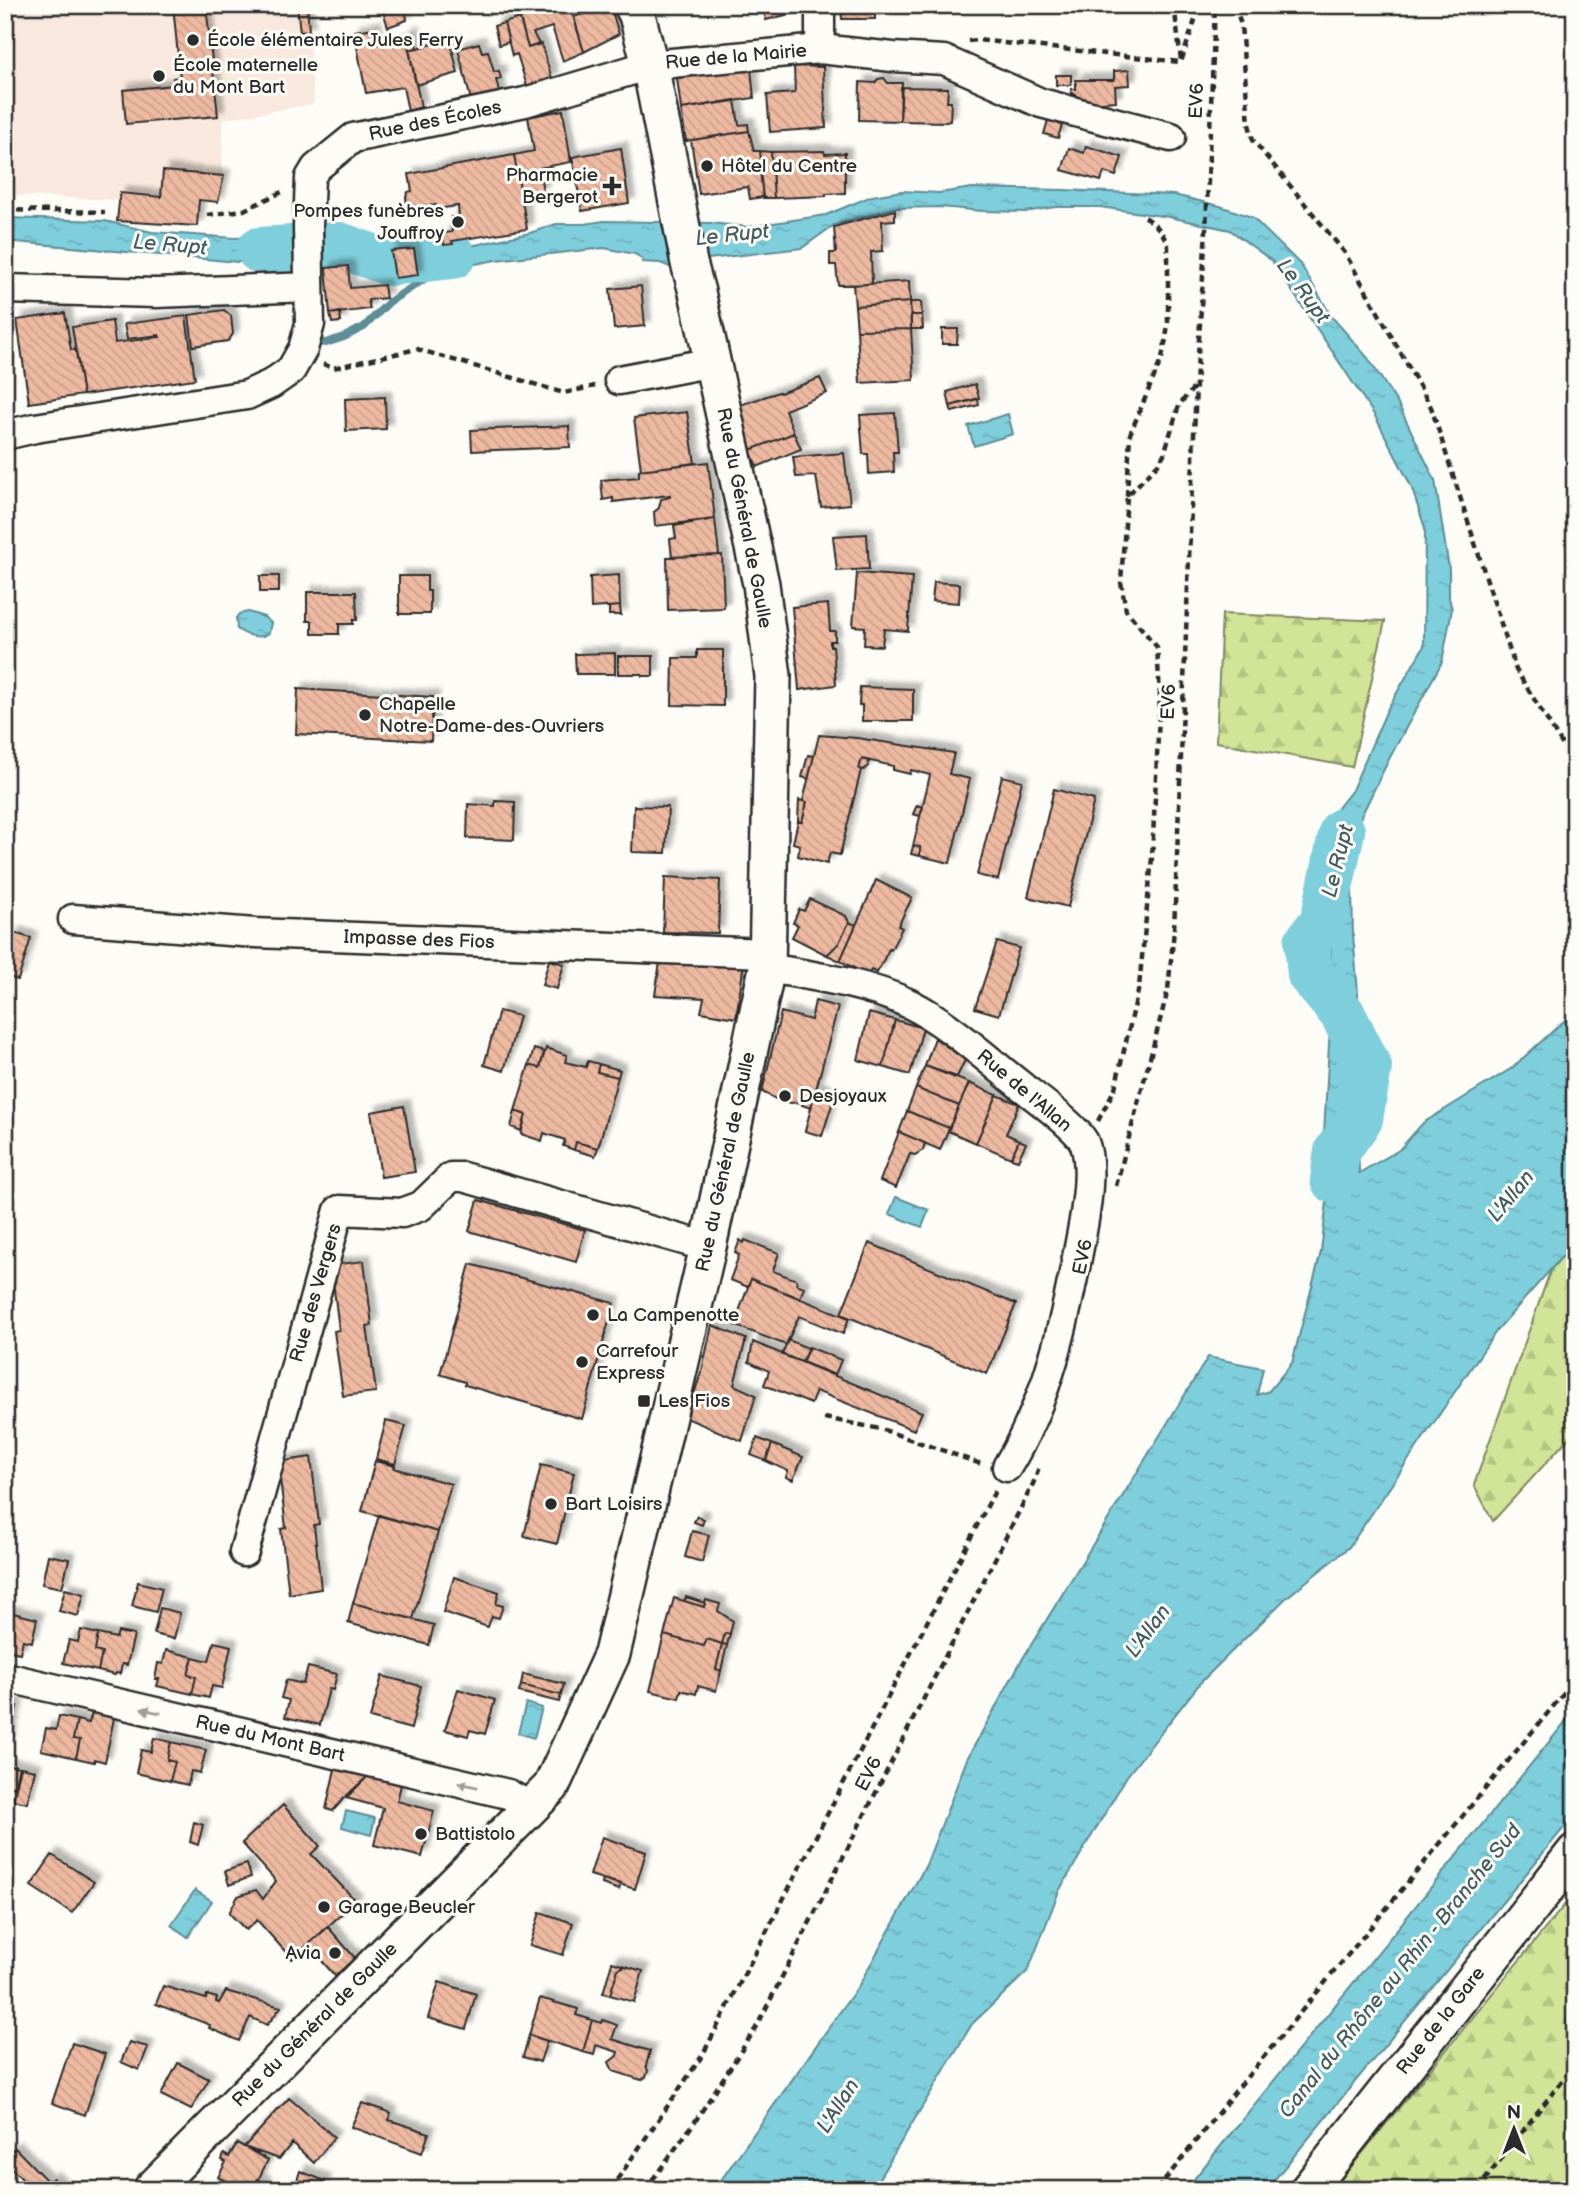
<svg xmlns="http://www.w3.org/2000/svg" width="1580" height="2195" viewBox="0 0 1580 2195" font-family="'Balsamiq Sans',sans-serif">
<defs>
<pattern id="forest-firs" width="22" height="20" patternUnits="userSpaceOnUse" patternTransform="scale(1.75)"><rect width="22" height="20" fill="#d2e498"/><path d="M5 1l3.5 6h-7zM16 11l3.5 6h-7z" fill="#b4c483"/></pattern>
<pattern id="water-ripples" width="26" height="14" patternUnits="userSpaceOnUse" patternTransform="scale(1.75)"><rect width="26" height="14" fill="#7fcedc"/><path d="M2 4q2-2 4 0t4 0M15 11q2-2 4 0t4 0" fill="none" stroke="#6eb1bd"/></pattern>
<pattern id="building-back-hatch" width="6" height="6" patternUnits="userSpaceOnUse" patternTransform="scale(1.75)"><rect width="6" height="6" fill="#eeb9a1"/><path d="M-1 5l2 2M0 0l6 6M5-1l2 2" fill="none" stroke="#cc9f8b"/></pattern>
<filter id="shadow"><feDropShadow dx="6" dy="-6" stdDeviation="2" flood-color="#0004"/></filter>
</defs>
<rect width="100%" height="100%" fill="#fdfcf7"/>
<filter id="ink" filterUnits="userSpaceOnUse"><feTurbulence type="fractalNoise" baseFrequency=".0143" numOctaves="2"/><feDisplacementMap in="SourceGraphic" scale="14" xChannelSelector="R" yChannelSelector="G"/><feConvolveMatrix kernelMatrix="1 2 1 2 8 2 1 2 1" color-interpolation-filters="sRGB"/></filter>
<g filter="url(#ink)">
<path fill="#f8e8dd" d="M5,5H307L314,104L223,119L222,200H119L5,195Z"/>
<path fill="url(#forest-firs)" stroke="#7e8862" stroke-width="2" d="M1222,614L1385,621L1352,767L1216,742Z
M1575,1242V1431L1493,1521L1474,1485L1551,1269Z
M1575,1892V2190H1332Z"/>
<path fill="url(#water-ripples)" stroke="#5d8d95" stroke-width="2" d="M972,188L1064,190L1174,195L1220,206L1252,217L1301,265L1332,317L1368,358L1398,404L1435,480L1449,569V598L1452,609L1442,662L1389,759L1351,837L1353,935L1358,992V1051L1354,1107L1358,1135L1359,1173L1399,1150L1423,1123L1512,1068L1575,1011V1242L1497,1330L1349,1547L1286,1598L1201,1682L1127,1776L1059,1891L1028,1971L972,2024L872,2190H714L859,1985L926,1865L967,1759L1020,1663L1208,1357L1263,1368L1257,1395L1269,1391L1292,1363L1321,1252L1328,1192L1324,1134L1330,1026L1331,900L1323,851L1331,817L1352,790L1387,710L1424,646L1425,528L1411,486L1375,416L1272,261L1230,230L1169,217L1100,207H1055L1025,212L982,211L941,207L894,208L834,225L802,248L708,259L670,267L660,263L642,262V259L635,254L604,248L496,260L418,275L414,249L441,250L457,249L530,233L556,224H584L604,221L711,223L748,227L826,215L872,196L902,191L939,193Z
M5,218L105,221L152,232L235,238L301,235L295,257L238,262L5,241Z
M1008,414L1013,434L974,446L968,426Z
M248,612L264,617L271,623L269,633C260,640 245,635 237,629L236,618L239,614Z
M896,1197L929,1210L922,1227L889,1214Z
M526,1703L542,1708L534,1738L518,1733Z
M1575,1710V1814L1572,1818L1266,2190H1185Z
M346,1811L375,1818L371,1835L342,1827Z
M195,1890L212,1901L188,1937L171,1925Z"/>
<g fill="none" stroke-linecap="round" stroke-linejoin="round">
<path stroke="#5d8d95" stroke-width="8" d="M315,342L326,343L344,337L364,327L389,302L423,280L436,265"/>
<path stroke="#7fcedc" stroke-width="46" d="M259,250L339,245L390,263L453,256
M1333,1180L1337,1151L1360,1119L1369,1067L1342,1013L1310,975L1307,942L1323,921L1342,831"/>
</g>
<path fill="url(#building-back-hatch)" stroke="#2b2b2b" stroke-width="2" filter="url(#shadow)" d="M5,5H35L5,10Z
M173,5H206L218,116L126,124L123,90L174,85L173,78L180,77Z
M297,5H307L309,31L300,32Z
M381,5H405L407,20L388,27Z
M516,5H582L571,9L584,52L563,61L552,27L533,33L539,44L528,48Z
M607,5H610L619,34L584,52L574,17Z
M762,5H809L810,9L766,20Z
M841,5H875V19H842Z
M520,18L528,48L541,44L552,78L527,86L517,54L512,56L504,23Z
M504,23L509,42L499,45L494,26Z
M375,28L377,44L407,39L421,107L408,111L403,87L366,93L354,31Z
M413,33L417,48L409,50L406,35Z
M450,40L458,73L416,85L409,50Z
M479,43L482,52L488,51L494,72L499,71L501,79L496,80L501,96L472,104L458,49Z
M794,66L823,67L826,128L770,132L767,95L795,93Z
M751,69L754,98L681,109L677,78Z
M1129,70L1130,85L1115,86L1116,101L1077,104L1076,94H1072L1071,89H1076V80H1114V71Z
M1056,75H1071V85H1056Z
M884,78L888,83H902L900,121L859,120L860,82L875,83L878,79Z
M901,87L948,88L947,102H951L950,121L946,122L900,121Z
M735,100L739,125L748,124L749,131L686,141L681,109Z
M563,110L571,162L539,168L543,191L521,195L514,155L534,151L528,117Z
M1048,120L1062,125L1058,138L1044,134Z
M749,131L754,151H760L761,161H759L763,197L750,199L748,187L699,194L691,140Z
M1086,146L1122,157L1116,176L1104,172L1101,181L1062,170L1069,148L1084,153Z
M621,148L629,203L582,211L572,157Z
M760,151L771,152L774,198H763L759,161H761Z
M824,151L825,154L845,153V193L826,194V196L774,198L771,152Z
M514,155L527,229L452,241L453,244L444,245L443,233L452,232L451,217H459L458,206L437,209L436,205L407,207L406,197L408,192L412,191L409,174Z
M163,171L224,176L218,202L199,200L197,226L117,221L120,193L161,197Z
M895,210V220L882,221L883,251L871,252L872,284L838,285L836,265H830V253H836L834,227Z
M414,249L418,275L395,278L391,251Z
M348,266L350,288L384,285L386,298L368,300L370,309L330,314L326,268Z
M909,281L910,302L855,306L853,285Z
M641,286L645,326L614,329L610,289Z
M910,302H921L922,315H911Z
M910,302L911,329L857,330L855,306Z
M224,310L231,316L233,334L228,341L193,346L189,315Z
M340,312L341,322L332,323L330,314Z
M65,313L71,350H76L83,395L29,403L17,320Z
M911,315H922L923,329H911Z
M186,316L195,379L83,395L72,327L112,321L115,343L160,337L159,335L127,339L124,324Z
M911,329L914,380L860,383L857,330Z
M942,329H958L957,344H942Z
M820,378L827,393L785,410L794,433L750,450L740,405L779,392L780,393Z
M975,384L979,398L950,406L947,392Z
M385,397L386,429L346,431L345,399Z
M978,399L979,405L952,412L950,406Z
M687,412L695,463L641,470L634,418Z
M895,413L898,452H893L894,472L869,474L868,454H863L860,415Z
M569,426L570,447L472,451L471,430Z
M794,433L801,449L757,467L750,450Z
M844,453L850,504L821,507L816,476L796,477L793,457Z
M708,462L715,519L655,526L654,512L659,508L661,499L670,497V495L613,502V498L603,500L601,480L639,477V470Z
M715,519L719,555L672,557L670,539L676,538L674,526Z
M867,534L869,569L837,571L833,536Z
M722,555L724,608L668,610L667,557Z
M857,573L912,577L908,631L884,629L882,646L864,645L865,627L853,626Z
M619,575L620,606L591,608L590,577Z
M260,576H279V592H260Z
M399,576H427V591H430V614H399Z
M934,582L960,584L959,603L932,601Z
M307,592H356L357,620H353V624H339V634H312V621H307Z
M828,604L830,631H835V641H830V646H833L836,685L799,690L792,607Z
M620,606L621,615H609V607Z
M697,650H723V706L672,705L673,658H697Z
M615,653V674H576L575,654Z
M618,656H653V676H642V674H618Z
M860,687L913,689V721H862V705H859Z
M298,689L433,697L431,741L296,734Z
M819,735L857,738L954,753L949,774L970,779L950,863L920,856V847L913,846L930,775L911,770L910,774L893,770V766L862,759L859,769L861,770L840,855L830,853L827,864L798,856L800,845L793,843L798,821L802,822L807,802L803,801Z
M808,755L814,756L808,779L802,777Z
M862,759L869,761L868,766L864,770L859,769Z
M1002,776L1022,781L998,880L977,875Z
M1054,789L1094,800L1068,907L1028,897Z
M799,800L807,802L802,822L798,821Z
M495,801L515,802L514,840L467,838L468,804L495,806Z
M917,805L923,807L920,816L913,814Z
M634,806L668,807L666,853L632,852Z
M913,846L920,847V856L911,854Z
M665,877L720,880L718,933L663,932Z
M876,880L912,898L898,926L902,928L891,950L889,949L877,973L871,970L868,975L840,961Z
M810,899L846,916L849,922L839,943L827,955L792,937L798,925L793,923L799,909L804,911Z
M849,922L856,925L840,961L827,955L839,943Z
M14,933L31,938L18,980L5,976V963Z
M997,942L1019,948L999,1015L975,1008Z
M661,955L744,963L736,1018L701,1012L704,998L655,995Z
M549,960L564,964L557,989L542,985Z
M815,1001L838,1007L811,1108L802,1105V1102L791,1103L778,1100L762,1092L781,1012L811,1020Z
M499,1011L519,1016L504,1071L484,1065Z
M869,1013L895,1020L883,1067L858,1060Z
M895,1020L923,1028L910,1075L883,1067Z
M935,1038L965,1060L957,1077L925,1066Z
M546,1048L567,1055L565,1062L586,1067L588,1061L599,1064L597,1072L618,1077L598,1148L576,1142L574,1150L563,1146L565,1140L544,1133L542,1141L521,1134L526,1115L515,1111L529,1065L540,1068Z
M534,1049L544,1052L540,1068L529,1065Z
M599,1064L620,1070L618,1077L597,1072Z
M925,1066L969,1083L959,1106L916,1088Z
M969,1083L997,1095L976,1143L948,1131Z
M916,1088L959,1106L949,1128L907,1111Z
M816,1089L835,1095L822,1136L805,1131Z
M997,1095L1019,1104L1006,1134L1019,1140L1011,1158L976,1143Z
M404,1106L415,1172L381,1177L371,1112Z
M515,1111L526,1115L521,1131L511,1127Z
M907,1111L949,1128L940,1150L899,1132Z
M899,1132L925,1143L923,1150L915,1155L910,1154L896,1188L880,1181Z
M1019,1140L1026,1143L1018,1160L1011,1158Z
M576,1142L598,1148L595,1156L574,1150Z
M478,1200L585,1230L576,1262L469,1231Z
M740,1240L744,1243L745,1240L779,1253L773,1271L797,1280L796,1284L804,1287L800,1298L751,1279L748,1287L730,1280L739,1255L735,1253Z
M869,1243L1016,1304L987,1374L841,1314Z
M364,1261L372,1325L367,1326L376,1392L343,1396L334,1331L339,1330L331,1265Z
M470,1264L614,1303L582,1419L465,1385V1382L440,1374Z
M751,1279L849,1318L843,1334L799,1316L786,1345L734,1325Z
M712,1325L746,1339L734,1385L756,1395L742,1441L686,1418L702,1370Z
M788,1340L808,1348L802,1362L782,1355Z
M753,1342L922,1412L914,1430L816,1391L811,1404L764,1385L769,1371L749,1362Z
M809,1347L841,1360L835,1375L802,1362Z
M386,1421L406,1426L395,1464L376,1459Z
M757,1438L772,1444L766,1461L751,1455Z
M772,1444L803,1457L793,1480L786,1477L788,1471L766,1461Z
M311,1457L319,1524L314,1525L321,1589L289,1594L281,1529L286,1528L278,1462Z
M375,1461L395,1466L394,1468L451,1484L438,1532L362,1511Z
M541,1465L574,1473L557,1544L524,1536Z
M379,1515L438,1532L413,1619L353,1603Z
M697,1516L704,1519L702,1525L694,1522Z
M692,1531L709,1535L702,1562L685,1557Z
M48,1555L69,1559L62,1588L42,1584Z
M454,1577L499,1592L496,1604L503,1606L499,1618L492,1616L488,1627L443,1612Z
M138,1582L162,1588L156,1612L132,1606Z
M65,1589L84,1594L78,1616L59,1611Z
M686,1597L705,1603L704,1607L684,1601Z
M674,1598L704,1607L706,1600L720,1604L718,1611L733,1621L730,1634L725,1633L722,1644L707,1639L704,1646L664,1635Z
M353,1603L434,1625L429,1645L348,1623Z
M160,1608L180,1613L174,1639L154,1634Z
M5,1611L37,1619L32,1642L23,1640L20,1653L5,1650Z
M81,1630L98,1634L95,1651L102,1653L98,1671L63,1663L69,1640L78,1642Z
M118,1632L134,1635L127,1665L122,1664L120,1674L116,1673L115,1675L98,1671L102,1653L95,1651L98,1634L116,1638Z
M725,1633L730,1634L727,1645L722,1644Z
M664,1635L704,1646L707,1639L722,1644L716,1669L721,1671L716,1691L698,1686L696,1694L681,1690L679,1698L650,1691Z
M214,1642L231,1646L222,1688L212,1686L209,1698L192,1694L196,1677L188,1675L193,1657L209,1661Z
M722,1644L727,1645L721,1671L716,1669Z
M166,1650L193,1657L188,1675L196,1677L192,1694L157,1686L159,1679H155L158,1663L163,1664Z
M308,1667L337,1674L333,1690L329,1689L320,1725L285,1717L289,1700L281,1698L286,1680L303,1684Z
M523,1674L564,1684L561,1695L521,1685Z
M382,1676L421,1686L411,1729L370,1718Z
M521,1685L561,1695L559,1702L519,1692Z
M458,1689L495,1700L485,1734L470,1730L468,1736L445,1730Z
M5,1703L17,1706L8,1742L5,1741Z
M92,1713L114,1718L105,1762L94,1759V1762L76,1758L80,1740L73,1739L77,1720L89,1723Z
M59,1716L77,1720L73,1739L80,1740L76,1758L41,1750L46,1728L56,1730Z
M154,1738L171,1742L167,1760L175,1762L170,1781L136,1773L141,1750L151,1752Z
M171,1742L206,1750L200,1773L191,1771L188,1785L170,1781L175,1762L167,1760Z
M8,1765L19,1767L14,1787L5,1786Z
M21,1767L35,1770L27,1803L13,1800Z
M335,1769L368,1776L344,1798L333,1811L326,1809Z
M368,1776L401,1785L397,1801L434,1811L422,1857L374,1845L383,1808L346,1798Z
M283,1805L320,1846L311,1854L356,1901L292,1959L257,1920L246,1930L229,1913L238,1896L256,1890L263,1899L276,1881L242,1843Z
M194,1822L203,1825L198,1845L190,1842Z
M602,1837L646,1852L635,1889L590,1875Z
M52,1855L94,1882L72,1913L31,1886Z
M247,1864L251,1877L229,1885L225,1871Z
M603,1879L621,1884L619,1890L602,1884Z
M540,1912L573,1923L563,1955L530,1945Z
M328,1927L355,1958L335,1976L308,1945Z
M612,1962L625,1966L618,1969L610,1995L603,1993Z
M625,1966L643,1971L634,2002L610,1995L618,1969Z
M439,1982L476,1994L466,2029L428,2018Z
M163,1986L206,1999L207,1995L217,1998L216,2002L219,2003L226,1991L281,2007L267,2025L250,2017L239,2041L209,2028L210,2025L156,2004Z
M540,1998L578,2009L576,2015L592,2020L583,2052L529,2035Z
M592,2020L602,2023L603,2020L617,2025L612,2039L650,2051L646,2066L648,2071L646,2077L641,2080L613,2071L609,2062L617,2056L618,2052L596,2045L594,2055L583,2052Z
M529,2035L547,2041L540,2062L523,2057Z
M129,2042L148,2047L139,2070L121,2062Z
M72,2043L105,2054L85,2115L52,2103Z
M178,2063L209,2079L191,2110L161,2095Z
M289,2098L334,2137L314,2163L292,2143L279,2159L244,2147Z
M362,2103L391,2113L389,2120L429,2133L422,2153L351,2127Z
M237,2143L268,2160L253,2190H242L218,2177L226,2162L222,2160L224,2154L229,2157Z
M15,2148L48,2182L53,2178L62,2187L59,2190H33L5,2162V2157Z
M300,2171L325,2181L321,2190H294Z
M258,2179L265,2183L262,2190H253Z
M24,2181L33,2190H15Z"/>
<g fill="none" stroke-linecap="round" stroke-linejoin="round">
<g stroke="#2b2b2b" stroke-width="33">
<path id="minor" d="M820,49V5
M5,289L156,293L309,287
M619,380L713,362
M5,435L35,428L247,395L271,384L291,370L303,349L310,324L308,226L310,178L316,168L353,138L525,102L650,65L820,49L893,57L944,60L1041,103L1171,137
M73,919L255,933L766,953
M767,968C815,976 865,983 910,1004C949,1023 990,1062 1025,1089C1039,1100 1077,1128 1084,1142C1094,1166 1085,1217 1080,1242C1065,1321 1049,1398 1007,1467
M244,1552L339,1210L402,1213L421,1206L451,1177H463L708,1247
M5,1677L508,1794L532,1807"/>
</g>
<g stroke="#2b2b2b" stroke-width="40">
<path id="major" d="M151,2190L551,1787L612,1654L708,1247L767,968L773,676L761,584L697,292L689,263L650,65L637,15L632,5
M1308,2190L1575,1852"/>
</g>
<path stroke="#2b2b2b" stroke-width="4.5" stroke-dasharray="7 5" stroke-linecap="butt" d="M1174,5L1181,60
M1235,5L1241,25L1249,124L1253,140L1345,253L1431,407L1516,670L1565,749L1575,754
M968,41L977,40L1181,62L1200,5
M5,210L105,212
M207,215L244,210L284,191
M323,364L333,368L417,349L564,393L595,386
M1127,496L1130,434L1162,358L1166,339L1168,323V246C1163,232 1157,225 1145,217
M1098,1121L1115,1088L1139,987L1152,858L1160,695L1157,647L1126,610L1121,582L1127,496L1158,464L1164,454L1179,405L1196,385
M1116,1186L1168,990L1174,930L1196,385L1206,230L1215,5
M824,1418L881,1429L984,1465
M610,2190L702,2056L996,1489
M645,2190L694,2123L756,2028L1033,1484L1039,1467
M1157,2190L1233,2094L1575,1680
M1477,2190L1575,2064"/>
<use href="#minor" stroke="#fdfcf7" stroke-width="28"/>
<use href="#major" stroke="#fdfcf7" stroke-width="35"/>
</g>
<defs><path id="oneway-solid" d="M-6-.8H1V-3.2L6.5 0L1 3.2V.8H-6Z" transform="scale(1.75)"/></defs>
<g fill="#9e9e9b">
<use href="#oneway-solid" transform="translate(151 1711) rotate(-167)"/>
<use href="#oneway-solid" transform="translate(468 1785) rotate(-167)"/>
</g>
</g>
<g fill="#2b2b2b" stroke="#fdfcf7" stroke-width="2.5">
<circle cx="193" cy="40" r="7"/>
<circle cx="159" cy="76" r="7"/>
<circle cx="707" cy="166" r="7"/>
<path d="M608.5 175.5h7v7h7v7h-7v7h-7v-7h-7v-7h7z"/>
<circle cx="458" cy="222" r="7"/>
<circle cx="365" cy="715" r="7"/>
<circle cx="785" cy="1096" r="7"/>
<circle cx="593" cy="1315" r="7"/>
<circle cx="582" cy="1362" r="7"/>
<rect x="637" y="1394" width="14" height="14" rx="3.5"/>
<circle cx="551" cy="1504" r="7"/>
<circle cx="421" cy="1834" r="7"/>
<circle cx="324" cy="1907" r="7"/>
<circle cx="335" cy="1953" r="7"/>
</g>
<g text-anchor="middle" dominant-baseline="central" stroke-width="6" stroke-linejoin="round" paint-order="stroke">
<g font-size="19" fill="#2b2b2b" stroke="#fdfcf7" text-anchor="start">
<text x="207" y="40">École élémentaire Jules Ferry</text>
<text x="173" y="65">École maternelle<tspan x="173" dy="22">du Mont Bart</tspan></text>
<text x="721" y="166">Hôtel du Centre</text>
<text x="598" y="175" text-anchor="end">Pharmacie<tspan x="598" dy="22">Bergerot</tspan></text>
<text x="444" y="211" text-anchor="end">Pompes funèbres<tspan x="444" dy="22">Jouffroy</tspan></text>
<text x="379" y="704">Chapelle<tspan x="379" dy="22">Notre-Dame-des-Ouvriers</tspan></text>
<text x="799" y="1096">Desjoyaux</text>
<text x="607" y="1315">La Campenotte</text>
<text x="596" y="1351">Carrefour<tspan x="596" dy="22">Express</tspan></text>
<text x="658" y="1401">Les Fios</text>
<text x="565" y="1504">Bart Loisirs</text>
<text x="435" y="1834">Battistolo</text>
<text x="338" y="1907">Garage Beucler</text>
<text x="321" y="1953" text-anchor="end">Avia</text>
</g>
<g font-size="19" fill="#2b2b2b" stroke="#fdfcf7">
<text transform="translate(736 57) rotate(-5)">Rue de la Mairie</text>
<text transform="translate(1197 101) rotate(-88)">EV6</text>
<text transform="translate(435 121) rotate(-12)">Rue des Écoles</text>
<text transform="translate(744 518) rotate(79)">Rue du Général de Gaulle</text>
<text transform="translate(1169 702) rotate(-88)">EV6</text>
<text transform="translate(419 940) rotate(2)">Impasse des Fios</text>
<text transform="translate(1024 1091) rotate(40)">Rue de l'Allan</text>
<text transform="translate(726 1162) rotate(-78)">Rue du Général de Gaulle</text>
<text transform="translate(1083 1257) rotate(-78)">EV6</text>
<text transform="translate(316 1293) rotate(-74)">Rue des Vergers</text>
<text transform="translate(270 1739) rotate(13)">Rue du Mont Bart</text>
<text transform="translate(869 1774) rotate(-63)">EV6</text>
<text transform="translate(1441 2021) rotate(-52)">Rue de la Gare</text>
<text transform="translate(315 2025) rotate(-45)">Rue du Général de Gaulle</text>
</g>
<g font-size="21" font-style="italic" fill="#445c60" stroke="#fdfcf7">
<text transform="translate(732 235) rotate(-6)">Le Rupt</text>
<text transform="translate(170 245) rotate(5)">Le Rupt</text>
<text transform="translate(1303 291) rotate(54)">Le Rupt</text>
<text transform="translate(1338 861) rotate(-76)">Le Rupt</text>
<text transform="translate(1511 1196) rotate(-50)">L'Allan</text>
<text transform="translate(1148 1631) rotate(-53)">L'Allan</text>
<text transform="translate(1400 1971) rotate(-51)">Canal du Rhône au Rhin - Branche Sud</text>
<text transform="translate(838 2106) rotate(-57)">L'Allan</text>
</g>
</g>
<rect width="1580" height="2195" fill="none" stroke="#fdfcf7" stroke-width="28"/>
<rect x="14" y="14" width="1552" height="2167" fill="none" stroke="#2b2b2b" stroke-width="2.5" filter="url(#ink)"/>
<g transform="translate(1514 2129)" stroke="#fdfcf7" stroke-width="5" paint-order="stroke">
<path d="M0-5L12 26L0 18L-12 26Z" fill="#2b2b2b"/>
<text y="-10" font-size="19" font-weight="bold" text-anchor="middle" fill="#2b2b2b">N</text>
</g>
</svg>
